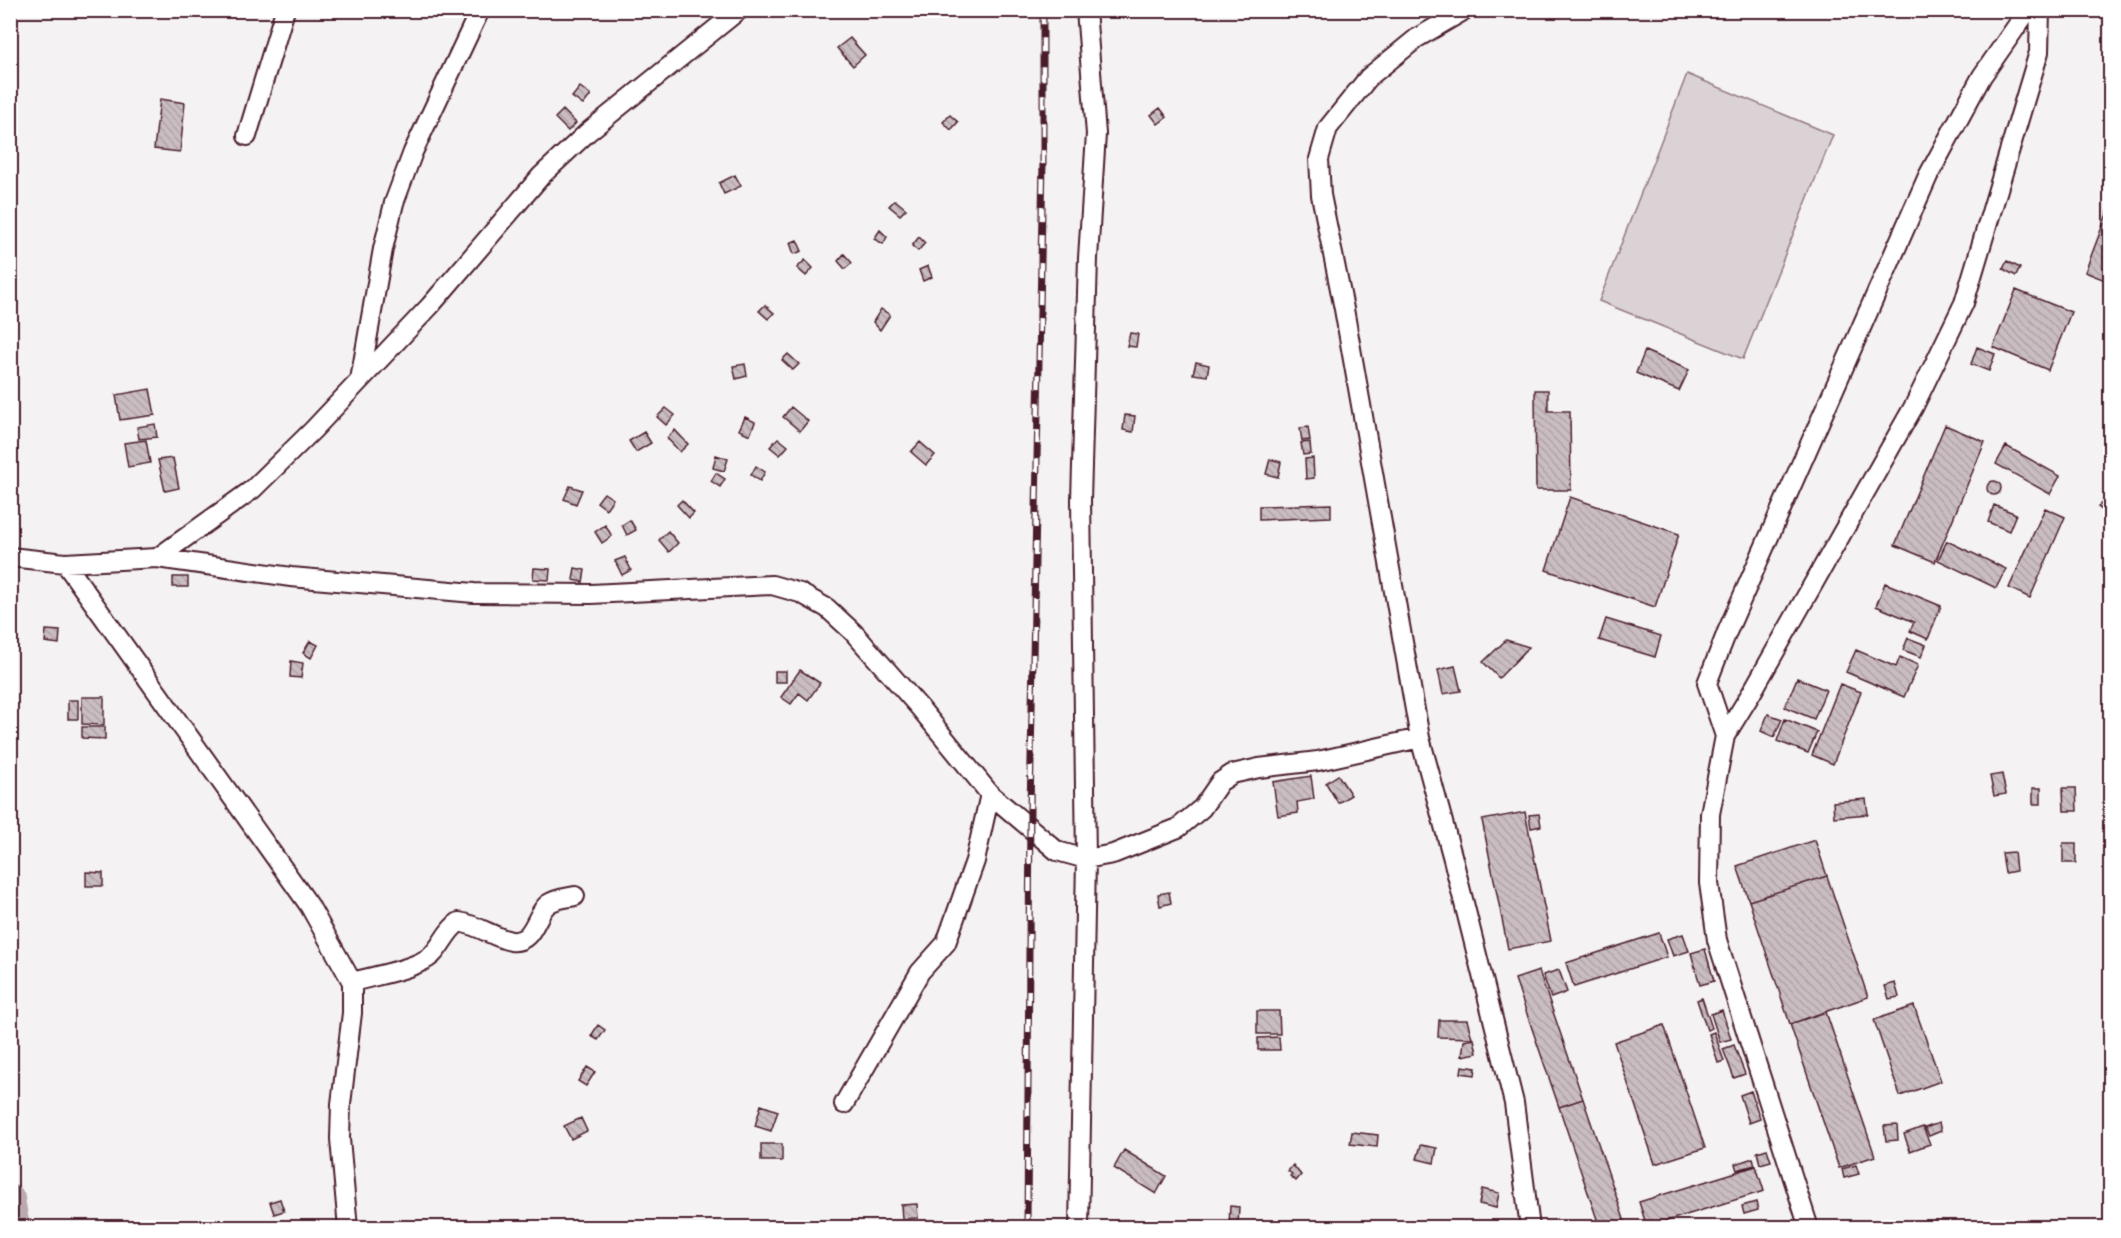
<svg xmlns="http://www.w3.org/2000/svg" width="2121" height="1238" viewBox="0 0 2121 1238" font-family="Kalam,sans-serif">
<defs>
<pattern id="building-back-hatch" width="6" height="6" patternUnits="userSpaceOnUse" patternTransform="scale(1.5)"><rect width="6" height="6" fill="#cabdc1"/><path d="M-1 5l2 2M0 0l6 6M5-1l2 2" fill="none" stroke="#afa2a6"/></pattern>
</defs>
<rect width="100%" height="100%" fill="#f4f2f2"/>
<filter id="ink" filterUnits="userSpaceOnUse"><feTurbulence type="fractalNoise" baseFrequency=".0167" numOctaves="2"/><feDisplacementMap in="SourceGraphic" scale="12" xChannelSelector="R" yChannelSelector="G"/><feConvolveMatrix kernelMatrix="1 2 1 2 8 2 1 2 1" color-interpolation-filters="sRGB"/></filter>
<g filter="url(#ink)">
<path fill="#dbd2d5" stroke="#927880" stroke-width="1.5" d="M1687,74L1833,135L1743,359L1599,301Z"/>
<g fill="none" stroke-linecap="round" stroke-linejoin="round">
<path stroke="#baa9ae" stroke-width="30" d="M10,1199L15,1228"/>
</g>
<path fill="url(#building-back-hatch)" stroke="#4a1f2b" stroke-width="1.5" d="M850,38L865,55L853,66L837,48Z
M580,87L591,95L583,105L572,97Z
M160,99L185,103L180,152L154,149Z
M1160,108L1167,117L1158,124L1151,115Z
M563,110L576,123L568,131L555,118Z
M950,115L958,122L951,130L943,122Z
M735,175L741,186L724,194L719,183Z
M895,200L906,209L900,215L889,206Z
M2110,206V282L2085,272Z
M880,230L887,237L883,244L874,239Z
M919,237L925,243L918,251L912,246Z
M797,240L802,251L794,254L790,243Z
M844,254L852,263L845,269L838,261Z
M805,260L813,268L806,276L797,268Z
M2007,261L2020,268L2016,276L2003,269Z
M928,266L932,277L923,281L919,270Z
M2016,290L2071,312L2048,370L1993,347Z
M765,305L774,313L768,319L759,311Z
M881,309L890,315L880,330L873,322Z
M1130,333L1138,334L1136,347L1127,346Z
M1977,347L1995,354L1989,371L1971,364Z
M1645,351L1689,370L1679,391L1636,373Z
M788,354L799,364L793,370L782,360Z
M1196,362L1209,365L1207,376L1193,374Z
M745,364L747,376L736,379L733,366Z
M150,389L155,415L120,420L116,395Z
M1535,390H1548V411H1570L1571,490H1536Z
M791,407L808,421L800,431L783,417Z
M666,408L675,415L666,425L657,417Z
M1125,415L1135,416L1133,432L1123,430Z
M745,417L755,422L750,435L739,430Z
M155,424L157,437L139,439L137,427Z
M1945,425L1985,442L1935,562L1895,545Z
M1308,427L1310,440L1302,441L1300,428Z
M675,430L688,444L680,452L667,438Z
M644,432L651,443L636,452L629,441Z
M778,438L788,446L780,455L770,447Z
M146,440L150,463L128,467L124,443Z
M920,442L935,455L926,465L911,452Z
M1310,442L1311,454L1303,455L1301,443Z
M2006,446L2060,476L2050,494L1996,464Z
M716,455L728,459L724,471L713,468Z
M173,458L179,488L165,491L158,460Z
M1313,458L1314,478L1306,479L1305,459Z
M1270,459L1281,462L1278,477L1266,474Z
M756,466L765,472L760,481L751,475Z
M716,473L725,479L720,487L711,481Z
M1987 488a7 7 0 1 1 14 0a7 7 0 1 1-14 0Z
M570,486L582,490L576,504L564,499Z
M2110,491V516L2098,507Z
M604,493L613,499L606,509L597,502Z
M1570,497L1679,534L1655,607L1546,570Z
M682,500L694,513L689,518L677,505Z
M1331,504V517L1259,520V506Z
M1994,505L2016,514L2009,531L1988,522Z
M2045,508L2065,517L2030,598L2009,588Z
M630,520L636,530L627,535L622,525Z
M605,525L612,536L602,543L595,532Z
M668,531L678,543L669,552L659,540Z
M1947,541L2006,569L1996,588L1938,560Z
M625,557L631,570L622,575L615,561Z
M534,568L550,569L549,580L533,579Z
M575,568L585,570L583,582L573,580Z
M173,577H188V587H173Z
M1885,583L1941,606L1928,639L1910,631L1914,622L1876,606Z
M1606,619L1661,636L1655,657L1599,640Z
M46,630L60,631L59,644L45,642Z
M1908,638L1926,645L1921,657L1903,650Z
M1506,640L1529,647L1499,678L1483,662Z
M310,641L318,645L311,658L303,653Z
M1856,650L1896,667L1900,657L1918,665L1904,697L1846,672Z
M291,661L303,663L301,678L290,677Z
M1455,666L1461,691L1443,694L1438,670Z
M800,670L820,683L808,700L799,693L791,704L781,697Z
M775,671H786V682H775Z
M1797,678L1826,690L1814,719L1785,707Z
M1840,684L1861,692L1833,764L1812,755Z
M82,697H104V725L82,724Z
M68,700H78V719H68Z
M1768,714L1782,719L1774,737L1761,731Z
M1785,719L1817,732L1808,753L1777,741Z
M82,727H105V739L82,738Z
M2002,774L2006,794L1994,796L1990,776Z
M1338,775L1351,795L1338,803L1326,783Z
M1311,776L1314,799L1297,802L1298,813L1278,816L1273,782Z
M2033,788H2041V804H2033Z
M2063,788H2076L2077,811H2064Z
M1866,799L1868,814L1834,817L1833,802Z
M1525,812L1551,941L1508,949L1482,820Z
M1539,814L1541,826L1531,828L1529,815Z
M1815,840L1827,876L1749,901L1737,866Z
M2063,843H2076V863H2063Z
M2014,852L2016,871L2005,873L2002,853Z
M86,872L103,873V886H86Z
M1827,876L1868,997L1790,1024L1749,901Z
M1169,892L1171,903L1160,906L1158,894Z
M1659,933L1667,957L1574,987L1566,963Z
M1683,934L1689,951L1673,956L1667,939Z
M1705,949L1714,981L1700,985L1691,953Z
M1559,970L1567,992L1551,998L1543,975Z
M1539,971L1583,1099L1559,1107L1515,979Z
M1895,983L1899,997L1889,999L1885,986Z
M1702,998L1712,1028L1707,1030L1697,1000Z
M1914,1006L1941,1081L1900,1096L1874,1020Z
M1722,1010L1731,1039L1720,1042L1711,1014Z
M1257,1011H1279L1280,1034H1257Z
M1826,1012L1875,1156L1839,1168L1790,1024Z
M1439,1020H1467L1472,1038L1438,1037Z
M598,1025L605,1030L598,1040L591,1036Z
M1664,1025L1705,1148L1655,1164L1614,1042Z
M1714,1032L1724,1061L1718,1063L1709,1034Z
M1279,1037L1280,1050H1258V1038Z
M1474,1039L1477,1053L1462,1056L1464,1041Z
M1734,1045L1745,1074L1734,1078L1723,1049Z
M1462,1066L1476,1068L1475,1075L1461,1073Z
M587,1067L595,1072L586,1086L578,1081Z
M1751,1091L1760,1119L1749,1123L1740,1095Z
M1583,1099L1627,1228H1600L1559,1107Z
M761,1105L778,1111L771,1131L755,1126Z
M581,1118L587,1131L571,1139L564,1126Z
M1939,1123L1941,1131L1929,1136L1925,1128Z
M1897,1125L1898,1140L1886,1141L1884,1126Z
M1923,1127L1930,1144L1910,1151L1904,1134Z
M1352,1132L1378,1135L1377,1147L1350,1144Z
M761,1144H782V1161H761Z
M1421,1145L1437,1148L1434,1163L1417,1159Z
M1767,1149L1771,1161L1760,1164L1757,1152Z
M1124,1150L1166,1176L1156,1194L1114,1168Z
M1753,1158L1755,1165L1737,1170L1735,1164Z
M1293,1165L1301,1175L1296,1181L1290,1176L1292,1174L1288,1171Z
M1856,1165L1859,1174L1844,1178L1842,1169Z
M1756,1166L1764,1191L1647,1227L1639,1202Z
M1482,1189L1499,1193L1496,1208L1479,1204Z
M280,1199L284,1211L274,1214L270,1202Z
M1756,1202L1758,1210L1744,1214L1742,1206Z
M917,1204L918,1218L902,1219L901,1205Z
M1230,1206L1239,1207L1238,1225H1229Z"/>
<g fill="none" stroke-linecap="round" stroke-linejoin="round">
<g stroke="#4a1f2b" stroke-width="22">
<path id="minor" d="M1465,10L1417,38L1369,77L1328,128L1319,159L1321,195L1344,309L1420,738L1453,859L1514,1103L1530,1228
M247,136L285,10
M360,380L383,249L394,203L413,152L480,10
M10,557L65,563L157,558L291,577L474,593L591,594L772,585L800,593L827,608L853,632L920,708L990,794L1057,851L1086,859L1113,854L1178,828L1202,808L1220,782L1232,774L1259,768L1318,761L1420,738
M157,558L253,489L313,430L430,306L541,176L588,132L739,10
M65,563L309,905L352,982V1013L341,1104L340,1139L348,1228
M1725,736L1707,683L1727,632L1928,176L1982,76L2028,10
M352,982C373,976 417,969 432,955C443,944 446,931 459,922C478,925 495,938 511,941C534,944 535,914 548,904C556,898 566,898 575,896
M844,1104L920,972L946,943L975,861L990,794
M1079,1228L1086,859L1081,500L1088,258L1096,134L1086,10
M1809,1228L1717,940L1709,883L1710,814L1725,736L1752,692L1914,406L1964,303L2039,52L2040,10"/>
</g>
<use href="#minor" stroke="#fff" stroke-width="18"/>
<g stroke="#4a1f2b" stroke-width="7">
<path id="rail" d="M1027,1228L1030,808L1043,162V10"/>
</g>
<use href="#rail" stroke="#fff" stroke-width="4.5" stroke-dasharray="14" stroke-linecap="butt"/>
</g>
</g>
<rect width="2121" height="1238" fill="none" stroke="#fff" stroke-width="36"/>
<rect x="18" y="18" width="2085" height="1202" fill="none" stroke="#4a1f2b" stroke-width="2" filter="url(#ink)"/>
</svg>
